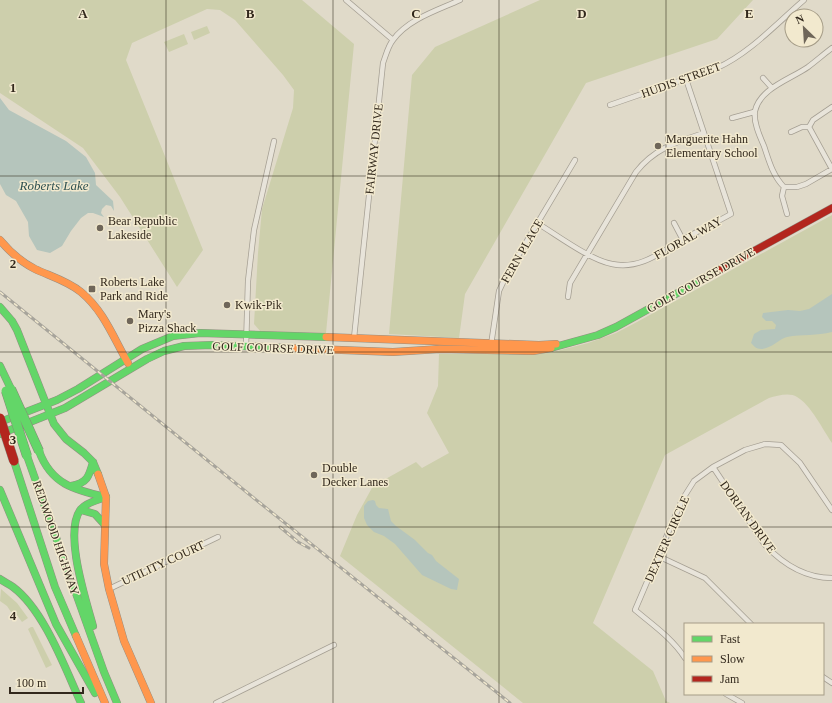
<svg xmlns="http://www.w3.org/2000/svg" width="832" height="703" viewBox="0 0 832 703" font-family="Georgia,serif">
<rect width="100%" height="100%" fill="#e0dac9"/>
<path fill="#cdcfac" d="M0,0H302L354,44L326,333L261,332L254,324L258,253L262,209L293,108L294,90L283,75L235,20L220,10L207,9L132,43L126,60L203,250L177,287L120,197L83,148L0,93Z
M540,0H753L717,39L586,83L465,294L459,338L389,334L412,75L435,47Z
M207,26L210,33L194,40L191,32Z
M184,34L188,44L169,52L164,42Z
M832,215V443C823,430 811,405 797,397C789,392 777,396 769,398L665,455L593,623L653,671L666,701L670,703H523L340,556L357,515L373,486L416,462L422,468L449,453L427,413L438,386L439,354H535L553,352L588,343L616,333L637,322Z
M1,589L17,603L28,618L22,622L14,611L11,612L7,606L0,601Z
M31,627H33L52,665L46,668L28,629Z"/>
<path fill="#b5c5bc" d="M0,98L9,110L66,141L86,157L95,173L96,185L113,201L114,211L111,206L106,205L102,209L101,213L104,217L93,213H88L81,218L71,231L62,246L50,253L37,250L29,236L28,222L16,201L6,195L0,184Z
M832,294V332C817,336 802,334 787,337C779,339 771,349 761,349C756,349 754,346 751,343L754,334L761,330L775,329L776,325L772,321H766L762,317L763,313L788,310L800,311L809,309Z
M373,500L375,501L376,505L379,508L388,509L391,521L396,526L415,540L428,553L432,555L436,561L459,579L457,590L451,589L422,575L395,544L384,536L374,532L367,525L364,518V506L368,501Z"/>
<g fill="none" stroke-linecap="round" stroke-linejoin="round">
<g stroke="#a59f93" stroke-width="6">
<path id="street" d="M346,0L393,40
M832,48C824,54 816,61 808,67C791,79 760,88 755,111C753,122 760,137 764,146C769,161 773,176 784,187H797L806,184L832,169
M763,78L772,88
M610,105L717,68C750,53 776,24 804,0
M732,118L754,112
M809,127L832,169
M809,127L813,120L832,107
M791,132L802,127H809
M784,187L782,196L787,214
M537,223C557,235 590,260 612,264C639,270 660,253 682,240C698,231 715,223 731,214L686,79
M674,223L683,240
M568,297L570,283L636,172C655,148 677,142 704,133
M354,338L383,63C386,55 388,46 393,40C408,19 438,10 460,0
M491,345L499,291L506,276L575,160
M246,347L248,281L254,230L274,141
M713,467L765,545C783,564 805,578 832,578
M658,556L705,578L751,624
M109,589L218,537
M685,658C672,638 653,625 635,610L682,500L694,481L713,467L745,450L765,444L781,445L800,463L832,510
M823,677L832,683
M726,694L742,703
M216,703L334,645"/>
</g>
<g stroke="#948e83" stroke-width="8">
<path id="fast" d="M0,307L12,321L17,330L54,424L66,439L84,453L93,462L98,474
M551,348L598,335L616,327L721,269
M0,366L11,389
M0,422L57,400L78,389L142,349L173,336L200,333L326,337
M0,434L65,408L147,359L164,351L184,346L212,345L290,348
M39,451C51,484 74,490 106,497
M27,456L104,672L117,703
M14,461L55,587L76,636
M71,486C87,483 89,477 93,462
M0,490L56,624L95,693
M81,510L95,514L105,525
M0,579C4,582 9,584 13,587C44,610 65,668 81,703
M93,626C86,600 63,531 81,509C87,502 98,500 106,497"/>
</g>
<g stroke="#948e83" stroke-width="8">
<path id="slow" d="M0,240C10,252 21,262 35,269C50,276 68,281 81,292C104,311 114,339 128,363
M326,337L539,345L556,344
M290,348L393,352L440,349L533,351L551,348
M98,474L106,497L104,564L109,589L124,641L151,703
M76,636L105,703"/>
</g>
<g stroke="#948e83" stroke-width="8">
<path id="jam" d="M721,269L832,208"/>
</g>
<use href="#street" stroke="#e8e4da" stroke-width="4.5"/>
<use href="#fast" stroke="#63d668" stroke-width="7"/>
<use href="#slow" stroke="#ff974d" stroke-width="7"/>
<use href="#jam" stroke="#b3261e" stroke-width="7"/>
<g stroke="#a7a49b" stroke-width="3">
<path id="rail" d="M0,292L260,503L510,703
M280,527L298,542L309,548"/>
</g>
<use href="#rail" stroke="#f2e9ce" stroke-width="1.5" stroke-dasharray="4.5" stroke-linecap="butt"/>
<g stroke="#8a8479" stroke-width="10" stroke-linecap="butt">
<path id="fast-bridge" d="M11,389L39,451
M6,391L27,456"/>
</g>
<g stroke="#8a8479" stroke-width="10" stroke-linecap="butt">
<path id="jam-bridge" d="M0,418L14,461"/>
</g>
<use href="#fast-bridge" stroke="#63d668" stroke-width="9"/>
<use href="#jam-bridge" stroke="#b3261e" stroke-width="9"/>
</g>
<path fill="none" stroke="#32281c" stroke-width="1" stroke-opacity="0.55" d="M166,0V703M333,0V703M499,0V703M666,0V703M0,176H832M0,352H832M0,527H832"/>
<g fill="#6f6659" stroke="#f2e9ce" stroke-width="1.5">
<circle cx="658" cy="146" r="4"/>
<circle cx="100" cy="228" r="4"/>
<rect x="88" y="285" width="8" height="8" rx="2"/>
<circle cx="227" cy="305" r="4"/>
<circle cx="130" cy="321" r="4"/>
<circle cx="314" cy="475" r="4"/>
</g>
<g text-anchor="middle" dominant-baseline="central" stroke-width="3" stroke-linejoin="round" paint-order="stroke">
<g font-size="12" fill="#32281c" stroke="#f2e9ce">
<text transform="translate(681 80) rotate(-20)">HUDIS STREET</text>
<text transform="translate(374 149) rotate(-84)">FAIRWAY DRIVE</text>
<text transform="translate(688 238) rotate(-29)">FLORAL WAY</text>
<text transform="translate(522 251) rotate(-60)">FERN PLACE</text>
<text transform="translate(701 280) rotate(-29)">GOLF COURSE DRIVE</text>
<text transform="translate(273 348) rotate(2)">GOLF COURSE DRIVE</text>
<text transform="translate(748 517) rotate(54)">DORIAN DRIVE</text>
<text transform="translate(56 538) rotate(71)">REDWOOD HIGHWAY</text>
<text transform="translate(667 539) rotate(-66)">DEXTER CIRCLE</text>
<text transform="translate(163 563) rotate(-25)">UTILITY COURT</text>
</g>
<g font-size="12" fill="#32281c" stroke="#f2e9ce" text-anchor="start">
<text x="666" y="139">Marguerite Hahn<tspan x="666" dy="14">Elementary School</tspan></text>
<text x="108" y="221">Bear Republic<tspan x="108" dy="14">Lakeside</tspan></text>
<text x="100" y="282">Roberts Lake<tspan x="100" dy="14">Park and Ride</tspan></text>
<text x="235" y="305">Kwik-Pik</text>
<text x="138" y="314">Mary's<tspan x="138" dy="14">Pizza Shack</tspan></text>
<text x="322" y="468">Double<tspan x="322" dy="14">Decker Lanes</tspan></text>
</g>
<g font-size="13" font-style="italic" fill="#2d5050" stroke="#f2e9ce">
<text x="54" y="185">Roberts Lake</text>
</g>
</g>
<g font-size="13" text-anchor="middle" font-weight="bold" fill="#32281c" stroke="#f2e9ce" stroke-width="3" stroke-linejoin="round" paint-order="stroke">
<text x="83" y="18">A</text>
<text x="250" y="18">B</text>
<text x="416" y="18">C</text>
<text x="582" y="18">D</text>
<text x="749" y="18">E</text>
<text x="13" y="92">1</text>
<text x="13" y="268">2</text>
<text x="13" y="444">3</text>
<text x="13" y="620">4</text>
</g>
<rect x="684" y="623" width="140" height="72" fill="#f2e9ce" stroke="#a59c87"/>
<rect x="692" y="636" width="20" height="6" fill="#63d668" stroke="#a59c87"/>
<text x="720" y="643" font-size="12" fill="#32281c">Fast</text>
<rect x="692" y="656" width="20" height="6" fill="#ff974d" stroke="#a59c87"/>
<text x="720" y="663" font-size="12" fill="#32281c">Slow</text>
<rect x="692" y="676" width="20" height="6" fill="#b3261e" stroke="#a59c87"/>
<text x="720" y="683" font-size="12" fill="#32281c">Jam</text>
<g transform="translate(804 28) rotate(335)"><circle r="19" fill="#f2e9ce" stroke="#a59c87"/>
<path d="M0-3L7 15L0 10L-7 15Z" fill="#6f6659"/>
<text y="-6" font-size="11" font-weight="bold" text-anchor="middle" fill="#32281c">N</text>
</g>
<path d="M10 687v6h73v-6" fill="none" stroke="#32281c" stroke-width="2"/>
<text x="16" y="687" font-size="12" fill="#32281c" stroke="#f2e9ce" stroke-width="3" paint-order="stroke">100 m</text>
</svg>
